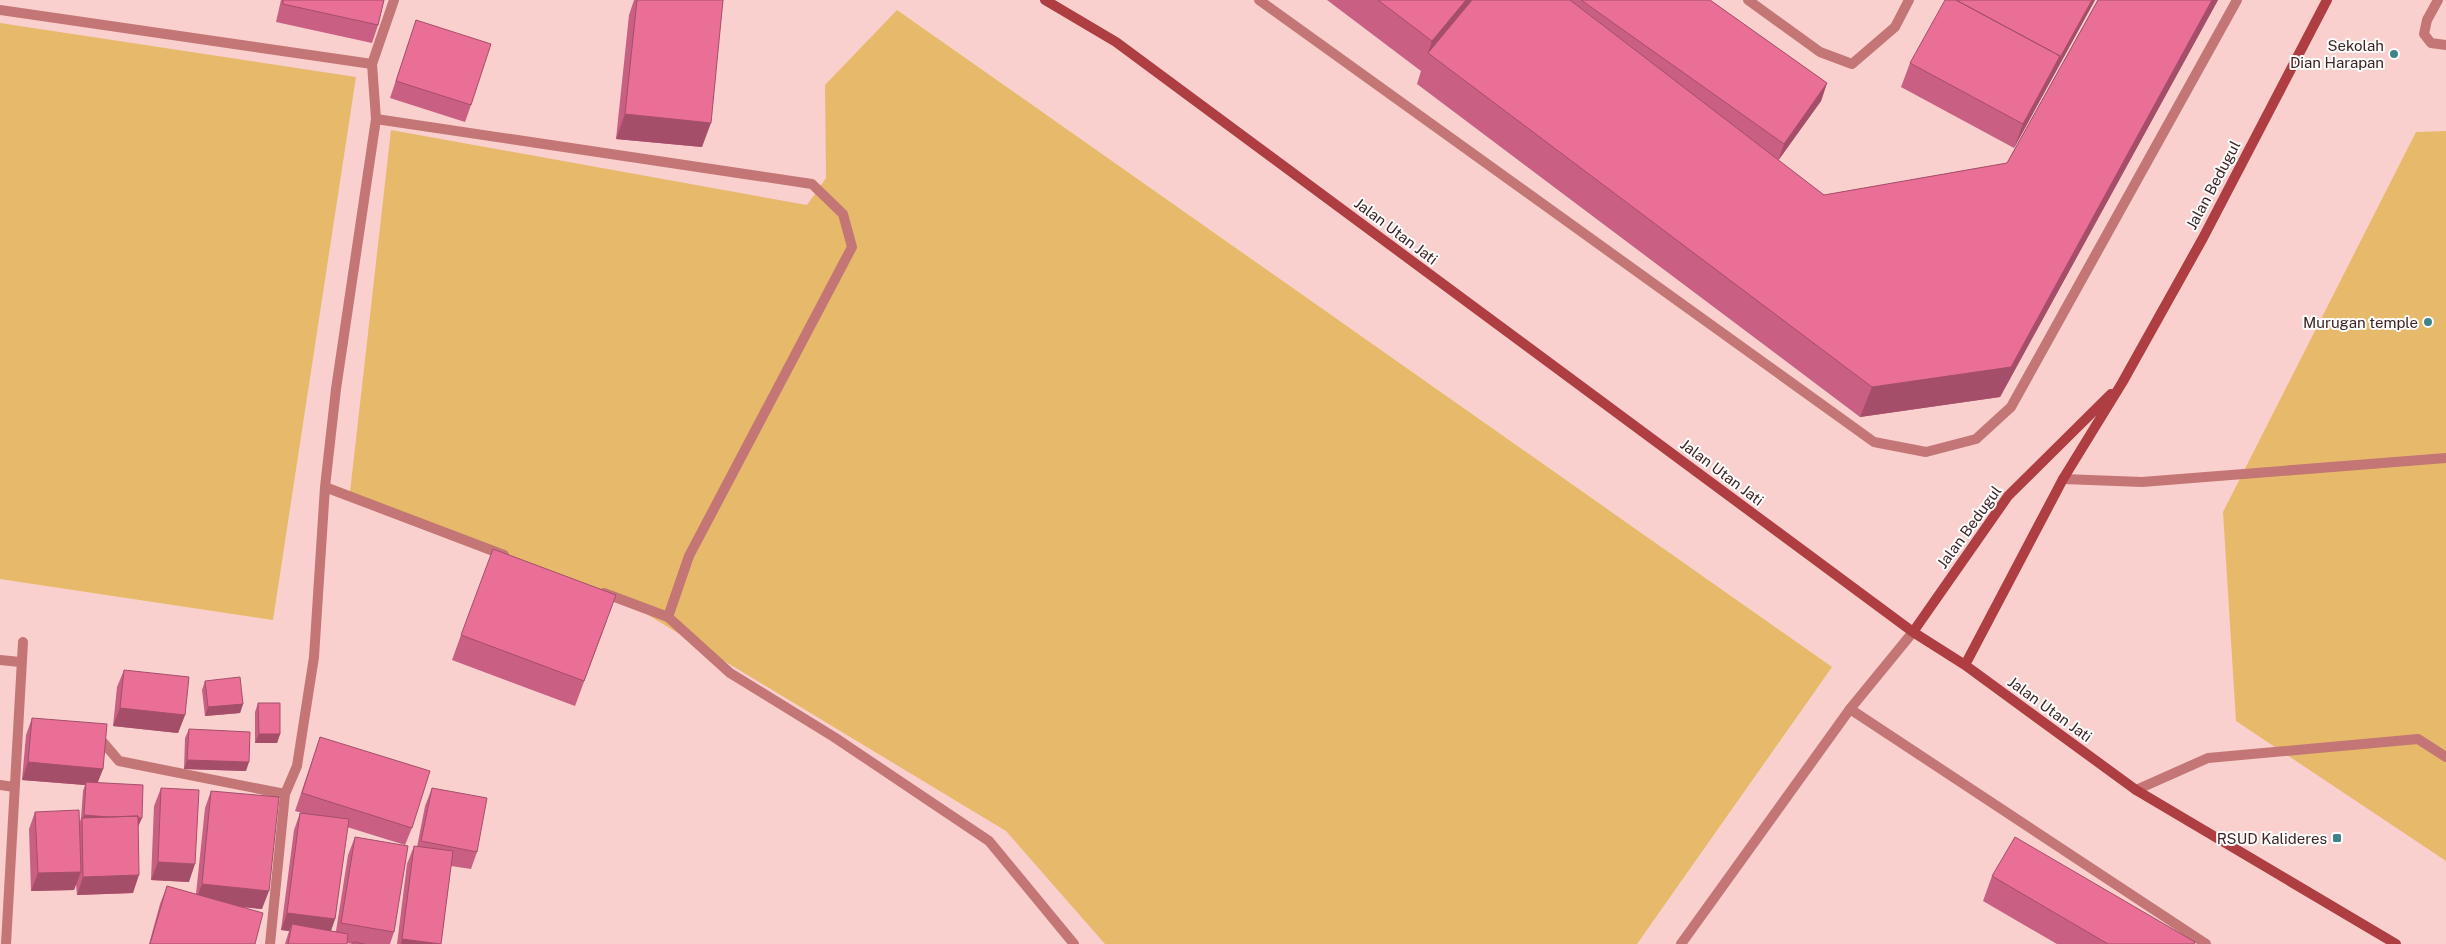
<svg xmlns="http://www.w3.org/2000/svg" width="2446" height="944" viewBox="0 0 2446 944" font-family="'Public Sans',sans-serif">
<rect width="100%" height="100%" fill="#f9d0ce"/>
<path fill="#e6ba6a" d="M897,10L1832,667L1637,944H1105L1006,831L643,612L349,501L391,130L807,205L826,178L825,85Z
M0,23L356,77L273,620L0,579Z
M2446,131V861L2236,721L2223,512L2416,132Z"/>
<g fill="none" stroke-linecap="round" stroke-linejoin="round">
<path stroke="#c37675" stroke-width="10" d="M1259,0L1874,442L1926,452L1976,439L2011,407L2237,0
M2438,0L2427,20L2424,34L2431,43L2446,45
M376,119L812,184L843,214L852,247L689,556L668,617
M2063,479L2142,482L2446,458
M1850,709L2206,944
M2136,790L2208,758L2418,739L2446,757"/>
<path stroke="#c37675" stroke-width="10" d="M1748,0L1820,52L1852,64L1895,27L1909,0
M0,10L372,64
M325,487L504,555
M604,593L668,617L730,673L834,737L989,841L1074,944
M0,660L20,662
M96,734L119,761L285,794
M0,785L14,787
M6,944L23,642
M270,944L285,794L297,766L314,657L325,487L336,389L376,119L372,64L394,0
M1681,944L1850,709L1913,632"/>
<path stroke="#af3e43" stroke-width="10" d="M1045,0L1116,42L1913,632L1965,665L2136,790L2396,944
M1913,632L2008,496L2111,394
M1965,665L2063,479L2122,383L2203,238L2327,0"/>
</g>
<path fill="#c95f82" d="M281,0H384L378,25L372,43L276,22Z
M634,0H723L702,147L616,139L629,15Z
M1327,0H1710L1827,83L1821,101L1778,160L1824,195L2007,163L2098,0H2218L2000,397L1860,417L1417,84L1421,71Z
M2095,0L2014,148L1901,87L1910,63Z
M416,20L471,105L465,122L390,98Z
M607,620L575,706L452,660L461,635Z
M124,670L185,715L178,733L113,726L117,687Z
M205,681L243,704L240,713L205,716L202,690Z
M258,703L280,734L277,743H255V712Z
M32,718L103,769L98,782L138,827L133,893L77,895L76,884L74,890L31,891L29,829L35,812L79,825L81,818L83,791L85,785L22,780L26,735Z
M189,729L246,771L184,769L185,738Z
M320,737L412,828L405,845L347,827L335,919L331,931H336L348,855L355,837L394,932L390,944H352L347,943V944H285L289,931L281,930L294,830L300,813H302L295,811Z
M161,788L189,882L151,880L154,806Z
M432,788L477,852L471,869L451,866L441,944H397L407,864L414,846L417,847L425,806Z
M211,791L262,909L240,907L255,944H149L160,904L167,886L196,894L205,808Z
M1992,876L2195,944H2057L1983,901Z"/>
<path fill="#a44e6a" d="M1466,0H1480L1428,53L1432,41Z
M2092,0H2095L2014,148L2023,124L2060,56Z
M2212,0H2218L2000,397L1860,417L1872,387Z
M1827,83L1821,101L1778,161L1784,144Z
M625,114L711,123L702,147L616,139Z
M243,704L240,713L205,716L208,707Z
M120,708L185,715L178,733L113,726Z
M259,734H280L277,743H255Z
M187,760L249,762L246,771L184,769Z
M28,762L103,769L96,786L86,782L85,785L22,780Z
M84,815L142,818L138,827L82,823Z
M158,862L195,864L189,882L151,880Z
M81,872L74,890L31,891L38,873Z
M139,875L133,893L77,895L83,877Z
M202,884L269,891L262,909L195,902Z
M287,913L335,919L329,936L292,924L289,931L281,930Z
M402,939L439,944H401Z"/>
<path fill="#ea6f97" stroke="#a44e6a" d="M283,0H384L378,25L283,4Z
M637,0H723L711,123L625,114Z
M1378,0H1466L1432,41Z
M1472,0H1570L1824,195L2007,163L2098,0H2212L2011,367L1872,387L1428,53Z
M1581,0H1710L1827,83L1784,144Z
M1945,0H1956L2060,56L2023,124L1910,63Z
M1956,0H2092L2057,63L2060,56Z
M416,20L491,44L471,105L396,81Z
M493,549L616,595L584,681L461,635Z
M124,670L189,677L185,715L120,708Z
M240,677L243,704L208,707L205,681Z
M258,703H280V734H259Z
M32,718L107,724L103,769L28,762Z
M189,729L250,732L249,762L187,760Z
M320,737L430,771L412,828L302,793Z
M86,782L143,785L142,818H138V816L109,817L84,815Z
M161,788L199,790L195,864L158,862Z
M432,788L487,798L477,852L421,841Z
M211,791L279,797L269,891L202,884Z
M79,810L81,872L38,873L35,812Z
M300,813L349,819L335,919L287,913Z
M138,816L139,875L83,877L82,818Z
M355,837L408,846L394,932L341,923Z
M2015,837L2195,942L2194,944H2108L1992,876Z
M414,846L453,851L441,944L402,939Z
M167,886L263,913L255,944H150Z
M292,924L348,934L347,944H288Z
M353,942L364,944H353Z"/>
<g fill="#3d858a" stroke="#fcfcfc" stroke-width="2">
<circle cx="2394" cy="54" r="5"/>
<circle cx="2428" cy="322" r="5"/>
<rect x="2332" y="833" width="10" height="10" rx="2.5"/>
</g>
<g text-anchor="middle" dominant-baseline="central" stroke-width="4" stroke-linejoin="round" paint-order="stroke">
<g font-size="15" fill="#3e2424" stroke="#fcfcfc" text-anchor="end">
<text x="2384" y="45">Sekolah<tspan x="2384" dy="17">Dian Harapan</tspan></text>
<text x="2418" y="322">Murugan temple</text>
<text x="2327" y="838">RSUD Kalideres</text>
</g>
<g font-size="15" fill="#3e2424" stroke="#fcfcfc">
<text transform="translate(2213 185) rotate(-62)">Jalan Bedugul</text>
<text transform="translate(1396 231) rotate(37)">Jalan Utan Jati</text>
<text transform="translate(1722 472) rotate(37)">Jalan Utan Jati</text>
<text transform="translate(1969 527) rotate(-54)">Jalan Bedugul</text>
<text transform="translate(2050 709) rotate(36)">Jalan Utan Jati</text>
</g>
</g>
</svg>
